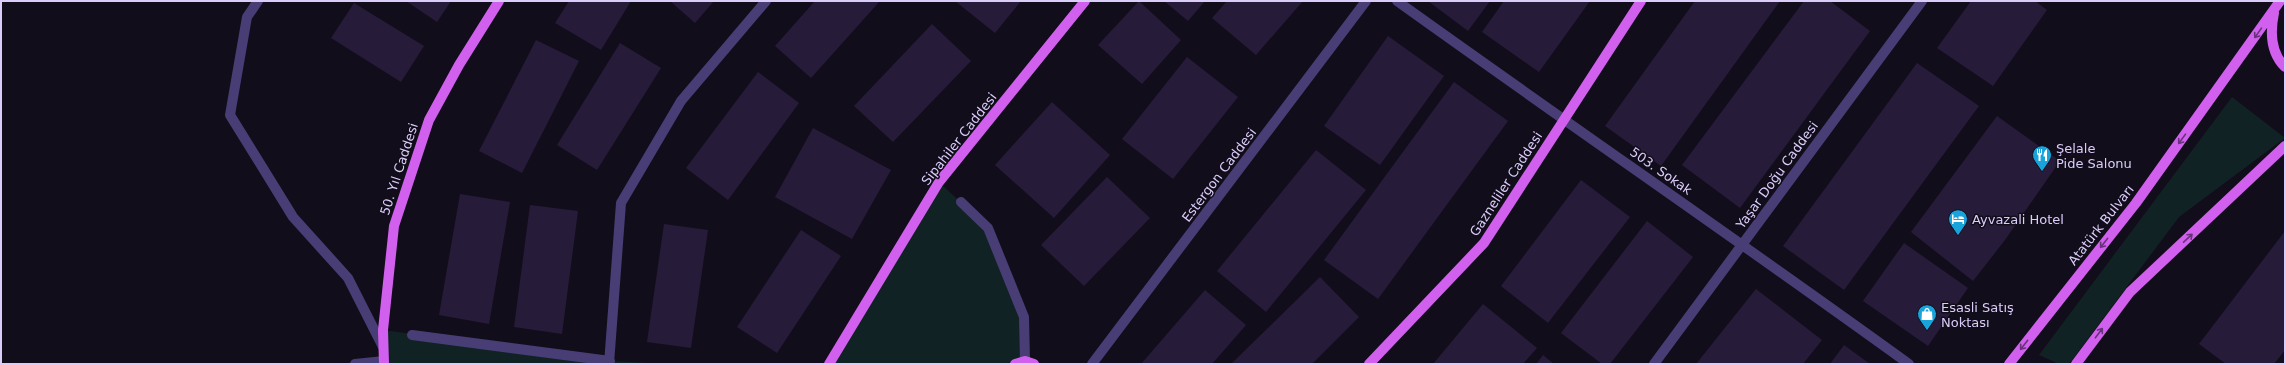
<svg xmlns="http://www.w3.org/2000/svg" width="2286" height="365" viewBox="0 0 2286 365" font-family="'DejaVu Sans',sans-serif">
<rect width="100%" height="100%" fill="#120d1b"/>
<path fill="#112225" d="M2232,97L2285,138L2179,217L2069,364H2059L2039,355Z
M939,182L988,228L1024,317L1025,361L1034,364H829Z
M383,330L610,361L666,364H384Z"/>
<path fill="#271b3a" d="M406,1H451L437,22Z
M569,1H631L601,50L555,23Z
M670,1H714L695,23Z
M815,1H880L811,78L775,46Z
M955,1H1021L995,33Z
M1139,1L1181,40L1142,84L1098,45Z
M1164,1H1205L1188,21Z
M1227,1H1303L1256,55L1212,18Z
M1428,1H1490L1468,31Z
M1504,1H1590L1539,72L1482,32Z
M1695,1H1780L1661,166L1605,126Z
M1804,1H1830L1870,31L1740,208L1682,165Z
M1971,1H2035L2047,10L1993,86L1937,48Z
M354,3L424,46L401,82L331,38Z
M932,24L971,61L893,142L854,106Z
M1388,36L1444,76L1380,165L1324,126Z
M536,40L579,61L522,173L479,151Z
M620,43L661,68L597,170L557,145Z
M1187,57L1238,97L1173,179L1122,139Z
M1917,63L1979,106L1844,290L1783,246Z
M758,72L799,103L728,200L686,168Z
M1454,82L1508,121L1378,299L1324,260Z
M1052,102L1110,155L1054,218L995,165Z
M1997,116L2060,161L2005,240L1973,281L1911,232Z
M813,128L891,170L852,239L775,197Z
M1316,150L1366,190L1266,312L1217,271Z
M1107,177L1150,218L1084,286L1041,245Z
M1581,180L1630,217L1548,323L1501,286Z
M460,194L510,202L489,324L439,315Z
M530,205L578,211L562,334L514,327Z
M1647,221L1693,257L1610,364H1602L1561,333Z
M664,224L708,230L691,348L647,342Z
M801,230L841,256L777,353L737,327Z
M2285,231V350L2274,364H2226L2199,344Z
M1904,243L1968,288L1928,346L1863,301Z
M1320,277L1359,317L1312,364H1231Z
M1756,289L1822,340L1803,364H1696Z
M1205,290L1246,325L1212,364H1141Z
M1483,304L1537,348L1523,364H1433Z
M1844,345L1870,364H1830Z
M1543,355L1554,364H1536Z"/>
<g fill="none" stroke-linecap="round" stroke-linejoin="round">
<path stroke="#493d75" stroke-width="10" d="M258,1L247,17L230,115L293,217L348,278L383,347
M1397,1C1567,123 1739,241 1909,364
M961,202L988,228L1024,317L1025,361
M412,335L610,361
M355,364L384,361
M609,364L621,203L681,101L766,1
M1092,364L1366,1
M1654,364L1922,1"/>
<path stroke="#d260ee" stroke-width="10" d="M2274,13C2270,32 2270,52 2285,67
M384,364L383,330L394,226L429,120L459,65L499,1
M829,364L939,182L1085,1
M1015,364L1025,361L1034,364
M1369,364L1484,243L1641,1
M2009,364L2136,203L2280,1
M2076,364L2130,292L2285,146"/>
</g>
<defs><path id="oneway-shaft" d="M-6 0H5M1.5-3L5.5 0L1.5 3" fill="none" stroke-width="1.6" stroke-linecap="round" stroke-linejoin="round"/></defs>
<g stroke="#68327a">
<use href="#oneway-shaft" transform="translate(2258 33) rotate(125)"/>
<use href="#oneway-shaft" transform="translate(2182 139) rotate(126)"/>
<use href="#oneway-shaft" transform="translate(2188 238) rotate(-43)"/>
<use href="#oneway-shaft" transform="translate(2104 243) rotate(128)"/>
<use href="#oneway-shaft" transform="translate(2099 333) rotate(-53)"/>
<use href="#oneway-shaft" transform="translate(2024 345) rotate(128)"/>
</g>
<defs>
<g id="restaurant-pin" transform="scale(1)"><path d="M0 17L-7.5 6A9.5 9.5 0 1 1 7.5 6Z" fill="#18a4db" stroke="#120d1b"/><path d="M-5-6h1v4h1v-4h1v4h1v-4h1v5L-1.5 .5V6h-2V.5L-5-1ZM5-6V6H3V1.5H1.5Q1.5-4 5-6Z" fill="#fff"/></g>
<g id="hotel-pin" transform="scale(1)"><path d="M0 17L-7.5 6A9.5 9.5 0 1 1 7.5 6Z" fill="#18a4db" stroke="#120d1b"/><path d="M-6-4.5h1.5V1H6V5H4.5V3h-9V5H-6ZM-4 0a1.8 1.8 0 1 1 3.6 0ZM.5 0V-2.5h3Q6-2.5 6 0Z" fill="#fff"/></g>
<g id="shop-pin" transform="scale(1)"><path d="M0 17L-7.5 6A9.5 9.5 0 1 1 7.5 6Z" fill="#18a4db" stroke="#120d1b"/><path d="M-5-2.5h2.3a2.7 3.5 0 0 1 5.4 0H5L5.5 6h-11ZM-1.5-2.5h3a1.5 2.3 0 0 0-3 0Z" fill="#fff"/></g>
</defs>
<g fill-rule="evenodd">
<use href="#restaurant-pin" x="2042" y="155"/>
<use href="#hotel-pin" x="1958" y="219"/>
<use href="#shop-pin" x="1927" y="314"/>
</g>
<g text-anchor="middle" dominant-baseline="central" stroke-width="3" stroke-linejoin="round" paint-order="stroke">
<g font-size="13" fill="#dacdfa" stroke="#120d1b">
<text transform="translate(959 139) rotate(-52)">Sipahiler Caddesi</text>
<text transform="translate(399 169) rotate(-72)">50. Yıl Caddesi</text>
<text transform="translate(1661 171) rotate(35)">503. Sokak</text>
<text transform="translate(1219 175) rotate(-53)">Estergon Caddesi</text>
<text transform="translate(1777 175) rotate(-54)">Yaşar Doğu Caddesi</text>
<text transform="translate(1506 184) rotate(-57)">Gazneliler Caddesi</text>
<text transform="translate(2101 225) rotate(-52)">Atatürk Bulvarı</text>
</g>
<g font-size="13" fill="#dacdfa" stroke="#120d1b" text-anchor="start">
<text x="2056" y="148">Şelale<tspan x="2056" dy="15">Pide Salonu</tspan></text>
<text x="1972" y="219">Ayvazali Hotel</text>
<text x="1941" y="307">Esasli Satış<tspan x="1941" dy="15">Noktası</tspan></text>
</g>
</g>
<rect width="2286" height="365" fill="none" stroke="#dacdfa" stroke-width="4"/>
</svg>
